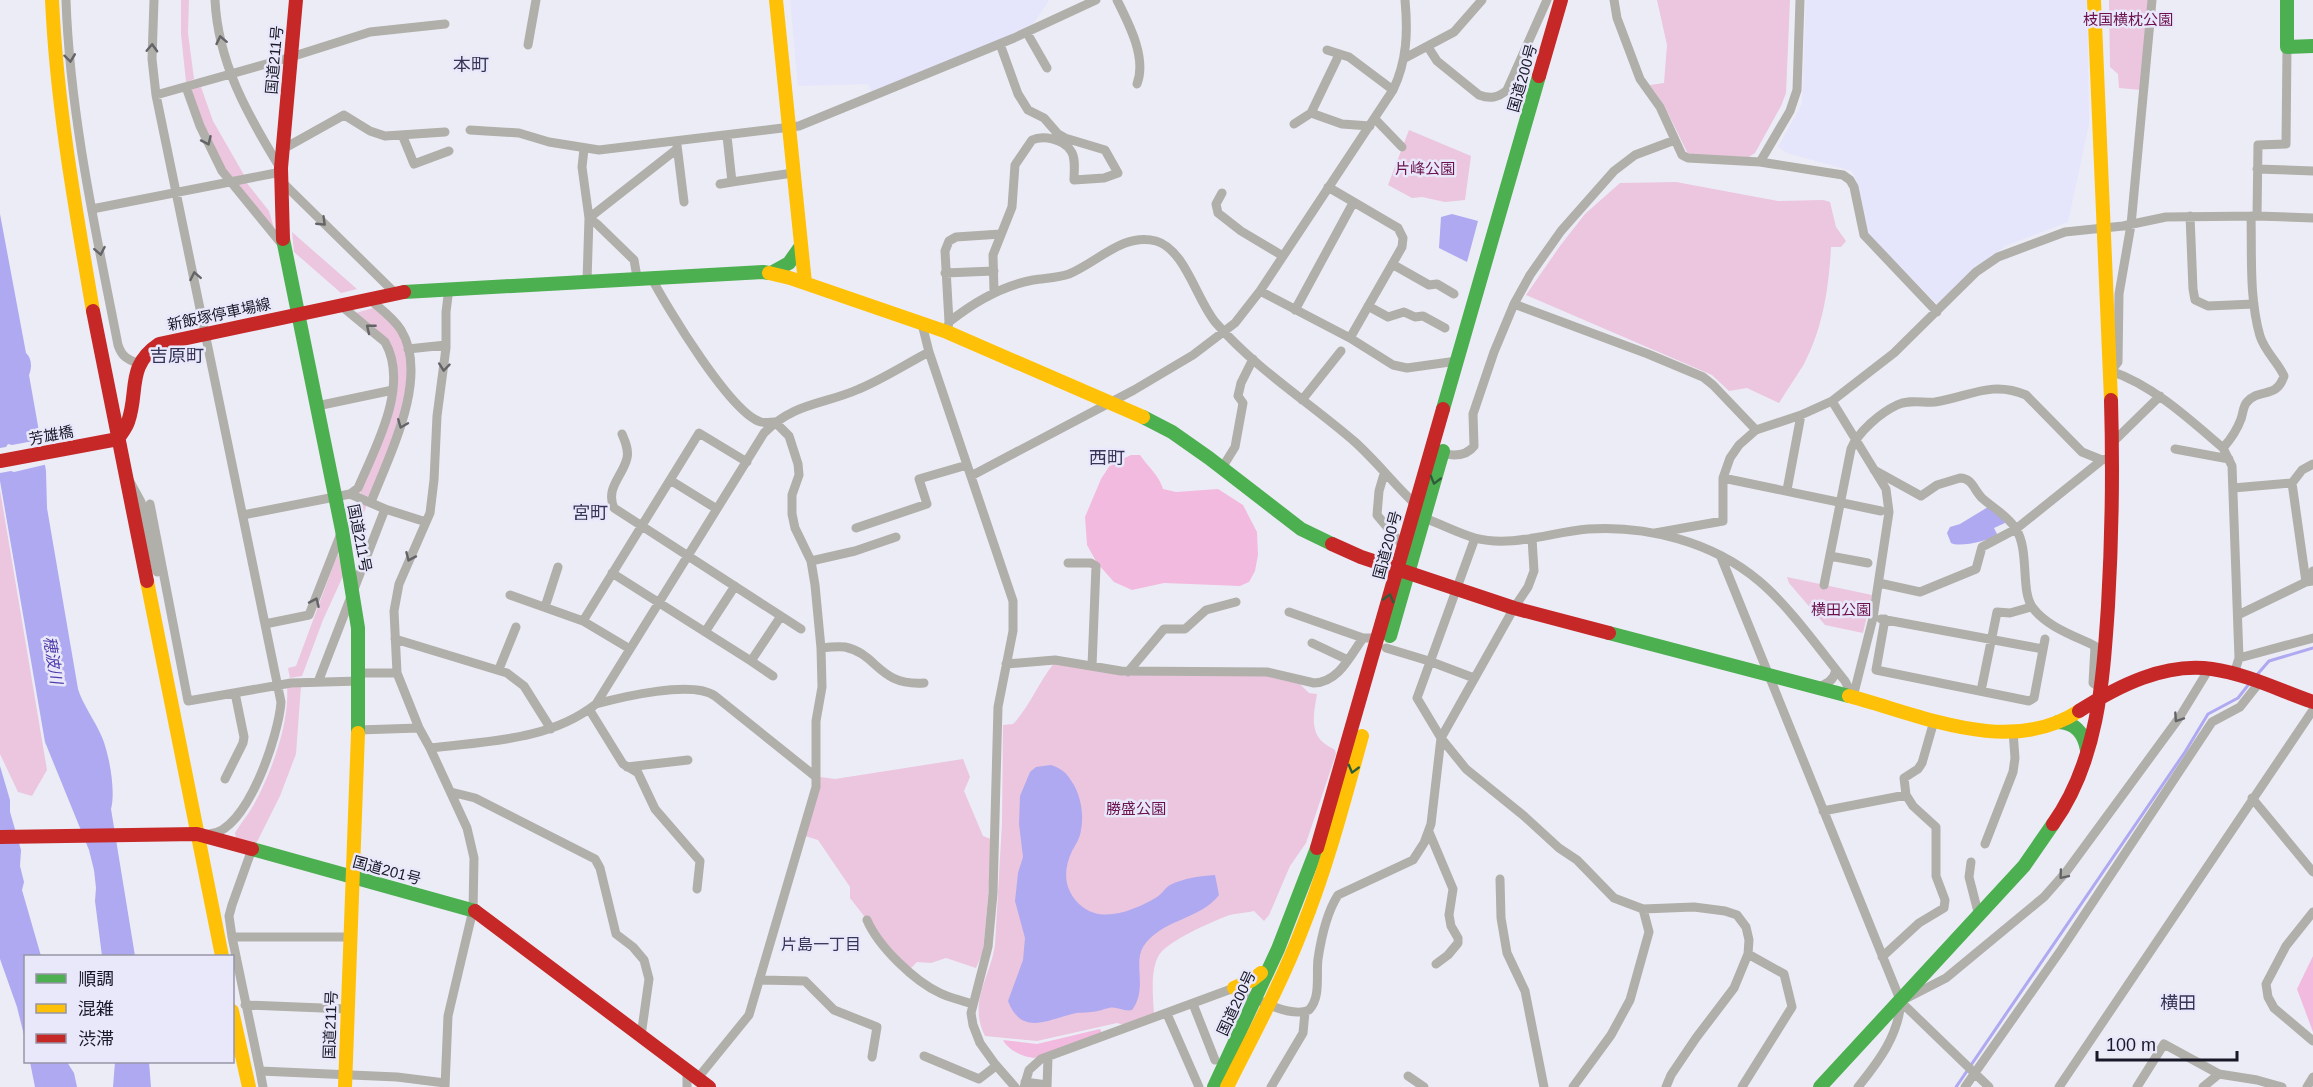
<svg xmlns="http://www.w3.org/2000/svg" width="2313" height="1087" viewBox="0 0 2313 1087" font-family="Helvetica,'Noto Sans JP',sans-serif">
<rect width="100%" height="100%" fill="#ececf6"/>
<path fill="#e5e5fb" d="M790,0H1048V2L1030,28L872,93L868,84L798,86Z
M1806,0H2087L2089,124L2068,222L2005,246L1937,304L1866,232L1856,180L1852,171L1787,153L1778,147L1802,104Z"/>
<path fill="#ebc6de" d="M181,0H189L188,33L194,79L186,82L181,34Z
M1657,0H1790L1786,93L1781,106L1755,153L1749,157L1691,155L1687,152L1664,105L1650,85L1664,83L1667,45Z
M2109,0H2149L2141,90L2119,88L2118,74L2110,67Z
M201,87L213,121L244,175L230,178L223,169L189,90Z
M1409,130L1471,156L1465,200L1445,202L1422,197L1412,198L1388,185Z
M246,182L269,211L274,228L235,184Z
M1676,182L1778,201L1823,200L1830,202L1836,227L1846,241L1841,247H1831C1829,287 1823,328 1804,364C1796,377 1787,390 1779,403L1747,388L1729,391L1712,375L1526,295L1560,246L1585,214L1620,183Z
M292,232L357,289L341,293L294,252Z
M373,308C382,316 394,323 399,334C424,385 388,449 370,497L361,494L360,491L388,421L393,352C389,335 369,324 356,313Z
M0,490L47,770L32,796L18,792L0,754Z
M357,501L367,504L358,530H351L350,522Z
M338,553L343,576L323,620L302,676L290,678L288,668L296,666Z
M1787,577L1872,595L1863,633L1825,625L1789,583Z
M1054,663L1119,674L1198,676L1261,675L1300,684L1309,693L1317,694C1315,708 1310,725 1319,738C1322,743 1330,747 1335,750L1336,754L1306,843L1290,866L1269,915L1264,921L1254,911C1245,913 1235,913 1227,916C1211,922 1168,941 1159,955C1150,970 1153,997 1154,1014L1124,1025L1117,1023L1037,1041L985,1036C968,1003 990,978 995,945L1002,823L1003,725L1013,724C1028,709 1039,682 1054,663Z
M287,686H301L296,754L280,796L256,844L236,838L235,833C240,824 248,815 253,806C271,774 290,723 287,686Z
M963,759L970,777L964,791L983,836L993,840L983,952L976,968L946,958L931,963L917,962L910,969L878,934L850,898V887L818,840L805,836L820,777L835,779Z"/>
<path fill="#f3badf" d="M1131,455H1140C1148,467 1159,475 1163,489L1176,492L1218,489L1243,505L1257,532L1258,555L1255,571L1249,582L1240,586L1164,583L1132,590L1114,582L1097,563L1087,545L1085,517L1101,479L1110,465Z
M2313,956V1032L2297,989Z
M1100,1029L1102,1033L1034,1058C1023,1057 1008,1050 1003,1040L1037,1044Z"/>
<path fill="#aea9f1" d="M0,214L26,353C32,358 32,368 29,375L46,471L47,508L78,689C83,705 94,719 101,735C109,752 116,791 111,809L135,956H102L95,901L96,888L94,870L89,850L45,742L0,481Z
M1452,214L1478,221L1467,262L1439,248L1441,217Z
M1988,507L2000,515L2005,523L1994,528L1998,536C1988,540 1960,548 1951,543L1947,533L1950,527L1960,524Z
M1051,765C1065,770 1067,774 1074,785C1081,798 1084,815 1081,830C1080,838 1076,844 1072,851C1062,872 1064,893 1084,908C1105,923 1137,909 1157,897C1162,894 1165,888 1170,885C1184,878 1200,876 1215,875L1219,895C1200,920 1161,919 1143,947C1133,964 1148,989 1132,1010C1124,1012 1117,1006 1109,1008C1103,1009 1097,1012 1091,1012C1084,1013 1078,1012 1072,1014C1045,1021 1021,1035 1008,1001L1023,960L1025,938L1015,901L1018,873L1023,857L1019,824L1020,796L1030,772L1036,767Z
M0,766L10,800V812L21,850L20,866L24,882L22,890L41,956H26L25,1039L17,1007L0,959Z
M30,1062H67L74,1073L77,1087H35Z
M115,1062H149L151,1087H113Z"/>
<path fill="#ececf6" d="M44,439L48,464L14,472L11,471L0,473V448L6,447L8,444L12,445Z"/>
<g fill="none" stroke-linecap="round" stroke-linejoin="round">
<path stroke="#aea9f1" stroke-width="3" d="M2255,677L2269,661L2313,648
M1956,1087L2185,752L2208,714L2238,698L2249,684"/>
<path stroke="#b0afa9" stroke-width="9" d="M66,0C70,116 96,232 118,345C122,357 127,359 139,364
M154,0L152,59L156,95L281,702C279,734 247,833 209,834
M215,0C218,62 247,114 279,166
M1117,0C1129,24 1147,58 1137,84
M1614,0L1617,18L1640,79L1660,107L1682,155L1688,158L1760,162L1843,175L1850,180L1854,187L1864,235L1937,312
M2152,0L2131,225L2119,294L2118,362L2111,371C2154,386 2189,419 2223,448L2232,466L2239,658L2234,674
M1027,33L1047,68
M528,45L536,0
M1428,47L1437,61L1479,95C1490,99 1498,98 1507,90L1547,0
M1327,50L1349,57L1393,90
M1405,58L1454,32L1482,0
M1337,59L1311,113L1342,124L1370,126
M186,87L200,126L222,171L280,242
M156,95L291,57L370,32L445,24
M1375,119L1402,147
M1294,124L1311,113
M470,130L519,133L549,142L599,150L799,126L1014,38L1096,0
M727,136L732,182L793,173
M403,137L414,164L449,151
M677,145L684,202
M283,149L344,115L370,131L385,136L445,132
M584,149L582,167L589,218L587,281
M1760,162L1790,111L1797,90L1800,0
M2257,169L2313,171
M282,182L395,293
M720,184L732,182
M1328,187L1398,228L1403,238L1402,247L1350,338L1393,365L1407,368L1457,361
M1222,193L1216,204L1218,213L1241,231L1283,256
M92,209L281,172
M2190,216L2193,289L2195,300L2208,306L2254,304
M2257,216L2258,145L2286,144L2287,47
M1392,264L1429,285L1437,284L1454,294
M945,273L994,271
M637,277L634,260L597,224L589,218L677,149
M651,277C666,306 731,414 761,422C765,423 771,422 775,422L789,436L798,464L799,475L792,495V514L795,528L811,561L815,585L821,648L822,687L816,721V787L749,1015L697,1079
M994,291L993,255L1012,207L1015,165L1032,140C1043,135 1064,139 1071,151C1076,158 1074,172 1074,180L1104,178L1118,173L1105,150L1065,138L1058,134L1044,118L1028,110L1018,94L1000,44
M1260,291L1350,338
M368,298C379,308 393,317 401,330C430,377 389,456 371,502
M339,304L385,342C410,386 375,448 358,488L350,494
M1514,304L1648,354L1703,377L1713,385L1756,430
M1368,306L1388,317L1404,312L1415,317L1423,316L1445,328
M1295,310L1353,203
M949,322L945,251L949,241L956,237L1001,234
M922,324L929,352L1013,601V631L998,707L993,893L988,947L971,1013L973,1025L980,1043L995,1064L1015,1087
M947,332L949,322C974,302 1001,286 1033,280C1045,278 1058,278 1069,274C1097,263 1123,232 1156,241C1185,249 1197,301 1216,323C1257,370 1309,402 1355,442C1376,461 1394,484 1415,504
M408,349L446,345
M1302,400L1341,351
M1832,401L1886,489L1889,512L1873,618L1853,697
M317,406L393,390
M622,434C625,441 629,450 627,458C623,476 605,488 614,508L801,629
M2113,442L2160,396
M2223,448C2231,439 2237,430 2241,419C2243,414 2243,406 2247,402C2260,387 2276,400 2284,376C2278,362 2265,352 2260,336C2249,298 2252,255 2251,216
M2175,449L2229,459
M1440,453C1452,456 1466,457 1474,446L1473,414L1494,352L1514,304L1530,275L1561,231L1614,171L1635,155L1675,140
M1222,468L1235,447L1243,403L1238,396L1241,383L1253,359
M1874,470L1921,496L1937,485L1960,478C1972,478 1974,490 1982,498C1993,508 2007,515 2016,529C2030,551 2020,592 2033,608C2047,627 2075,636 2095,646L2093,683L2102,689
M1384,474L1379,491L1377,515L1403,546
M971,476L1134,390L1193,355L1235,323L1260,291L1393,90C1407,61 1408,32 1405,0
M1723,478L1881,511
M129,480L141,502L157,572
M670,480L717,509
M2292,483L2306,582L2313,581
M2233,488L2292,483L2302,470L2313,464
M1787,490L1801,415
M150,504L188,701L291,683L359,681
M243,515L350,494L385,509L426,522
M1424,518C1441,524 1458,533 1475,538C1512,548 1551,532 1588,529C1647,525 1713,542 1759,581C1788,605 1820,650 1845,681L1853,697
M856,528L927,504L919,479L967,465
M1655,533L1723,521V478L1730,458L1739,445L1756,430L1801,415L1832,401L1894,353L1976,272L1998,257L2065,232L2123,226L2166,217L2257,216L2313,218
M1475,538L1417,698L1441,738L1466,769L1524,816L1559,848L1577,860L1614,898L1643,909L1694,907L1725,911L1737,915L1746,927L1749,940L1748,954L1734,988L1696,1038L1671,1075L1666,1087
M1830,556L1868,563
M1721,557L1901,1002L1989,1087
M811,561L855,551L896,537
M1068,563H1091L1096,566L1092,666
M612,573L751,661L781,616
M1879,583L1920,592L1976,569L1982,547L2016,529L2102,460
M1824,585L1851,449C1858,432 1880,413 1897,405C1909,399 1923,403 1935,402C1969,397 1991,380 2026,395L2082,452L2102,460L2113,458
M510,595L583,621
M545,607L558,567
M1289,612L1363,638
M2238,615L2306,582L2313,571
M1881,619L2043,649
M1885,619L1876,670L2029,701L2034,698L2045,639
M265,624L309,615L340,536
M705,632L735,586
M395,639L507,673L524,686L551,729
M1312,643L1348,660
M821,648C829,647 837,646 845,647C878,654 878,686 924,683
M1386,648L1429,661L1474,678
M630,649L583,621L699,433L747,462
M2239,658L2313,638
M751,661L773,676
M1006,664L1055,660L1121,671L1267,672L1314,683C1339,682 1350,656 1363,638H1378
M499,669L516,627
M1128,672L1164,629H1185L1206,610L1236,602
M358,673H397
M318,682L385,509
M1817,687C1826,685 1834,680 1836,670
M1981,691L1997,612L2010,613L2031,607
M596,704C622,697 692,680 715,696L816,777
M589,709L623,764L638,773L655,809L700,861L697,889
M358,730L419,728
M430,748C487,741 549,741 596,704L764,433C795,402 823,405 859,389C883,379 906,364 929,352
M627,767L688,760
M225,779L243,743L244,737L235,693
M451,792L475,798L595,859L600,868L616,934L633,947L644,960L649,979L642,1029L640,1034
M1906,795L1904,778L1918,769L1922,763L1934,721
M2252,798L2313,872
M1823,811L1906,795L1913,806L1936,827V876L1945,900L1944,908L1919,923L1882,957
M1429,832L1453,889L1449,915L1451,926L1458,938V943L1448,955L1436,964
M1985,844L2013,772L2015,758L2013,731
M1971,862L1969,877L1979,916
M1500,879L1501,918L1507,953L1525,991L1544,1087
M2313,912L2286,946L2266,984L2268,997L2274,1008L2313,1041
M867,920C878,946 914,981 940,993C950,998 961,1000 972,1004
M232,937L229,916L232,905L252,849
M350,937H232L260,1071L397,1077L445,1083
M759,980L805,981L834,1010L877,1027L872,1057
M1905,999L1946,978L2044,897L2066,872L2179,718L2209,669
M1193,1004L1215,1060
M245,1005L347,1009
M1167,1014L1199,1087
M924,1056L979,1079L996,1066
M687,1070V1087
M260,1071L263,1087
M1408,1076L1424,1087
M1025,1082L1047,1085
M445,1087L448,1016L473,910L474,858L467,828L430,748L419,728L397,673L394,611L399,584L430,513L434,480L437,416L446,348V312L449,288
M1024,1087L1029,1070L1041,1059L1234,988C1252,997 1290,1019 1309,1010C1321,997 1316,976 1318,959C1321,939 1327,912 1338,895L1413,860L1424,843L1431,824L1441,738L1514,608L1528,587L1534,571L1532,538
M1047,1087L1048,1057
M1271,1087L1303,1033L1305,1012
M1573,1087L1611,1035L1630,1000L1649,932L1643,909
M1742,1087L1792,1007L1784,974L1748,954
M1858,1087C1879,1061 1898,1036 1901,1002
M1965,1087L2061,950L2212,722L2240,707L2259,683
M2059,1087L2313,710
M2137,1087L2164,1044L2219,1074
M2203,1087L2219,1074L2257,1080L2282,1087
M2307,1087L2313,1077"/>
<path stroke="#4caf50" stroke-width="14" d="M2287,0V47L2313,46
M283,239L342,530L358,628V733
M771,273L789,263L801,246
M404,292L763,272L769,273
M1443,409L1539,76
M1143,417L1172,432L1209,458L1301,529L1332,544
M1609,633L1849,696
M1390,636L1443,451
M2058,722C2076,723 2084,733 2087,750
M252,849L475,911
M1214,1087L1278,949L1317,848
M1820,1087L2024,866L2053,824"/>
<path stroke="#ffc107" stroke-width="14" d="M52,0C57,107 75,206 93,311
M776,0L805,283
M2094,0L2111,400
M769,273L790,278L947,332L1143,417
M147,581L222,956
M1849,696C1921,715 2009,757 2079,711
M1234,988L1252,980L1261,973
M232,1011L249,1087
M345,1087L358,733
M1227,1087C1253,1035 1281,984 1302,929C1327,867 1344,801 1362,736"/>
<path stroke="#c62828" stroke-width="14" d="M1539,76L1561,0
M283,239L281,168L296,0
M93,311L147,581
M0,461L118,439C121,434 126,428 128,422C139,391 126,366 159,344L404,292
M1332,544L1361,557L1514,608L1609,633
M2079,711C2118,686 2165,662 2212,669C2247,674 2281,691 2313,702
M2053,824C2098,761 2103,681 2108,606C2112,537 2113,469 2111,400
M0,837L197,834L252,849
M1317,848L1443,409
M475,911L709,1087"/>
</g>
<defs><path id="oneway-chevron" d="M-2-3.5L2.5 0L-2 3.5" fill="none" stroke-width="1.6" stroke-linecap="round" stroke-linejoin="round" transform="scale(1.5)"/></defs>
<g stroke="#646468">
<use href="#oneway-chevron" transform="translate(221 40) rotate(-102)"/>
<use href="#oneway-chevron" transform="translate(152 48) rotate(-88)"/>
<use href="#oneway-chevron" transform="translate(70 58) rotate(83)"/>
<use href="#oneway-chevron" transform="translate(207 141) rotate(66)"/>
<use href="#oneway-chevron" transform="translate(322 222) rotate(44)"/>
<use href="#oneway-chevron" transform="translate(100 251) rotate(79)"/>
<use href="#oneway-chevron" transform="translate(195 276) rotate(-101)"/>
<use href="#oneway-chevron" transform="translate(370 328) rotate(-141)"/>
<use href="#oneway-chevron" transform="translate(444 367) rotate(96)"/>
<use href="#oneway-chevron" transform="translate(402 424) rotate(112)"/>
<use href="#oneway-chevron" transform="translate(410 557) rotate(114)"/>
<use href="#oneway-chevron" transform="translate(315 602) rotate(-66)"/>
<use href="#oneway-chevron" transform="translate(2178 718) rotate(124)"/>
<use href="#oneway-chevron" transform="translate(2063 875) rotate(130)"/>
</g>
<g stroke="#305c3a">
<use href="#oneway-chevron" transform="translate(1435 480) rotate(105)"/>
<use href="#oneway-chevron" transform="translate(1389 598) rotate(-75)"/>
<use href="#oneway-chevron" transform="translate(1353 769) rotate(105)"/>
</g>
<g text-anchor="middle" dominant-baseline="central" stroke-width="5" stroke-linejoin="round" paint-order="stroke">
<g font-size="15" fill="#6b104d" stroke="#e8e8fa">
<text x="2128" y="19">枝国横枕公園</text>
<text x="1425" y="168">片峰公園</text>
<text x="1841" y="609">横田公園</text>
<text x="1136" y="808">勝盛公園</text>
</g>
<g font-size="15" fill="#191828" stroke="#e8e8fa">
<text transform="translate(274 60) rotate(-85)">国道211号</text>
<text transform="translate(1522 78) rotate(-74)">国道200号</text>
<text transform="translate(219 314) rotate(-12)">新飯塚停車場線</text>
<text transform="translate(51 435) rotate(-11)">芳雄橋</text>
<text transform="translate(360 538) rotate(79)">国道211号</text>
<text transform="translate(1387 545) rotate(-75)">国道200号</text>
<text transform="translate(387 870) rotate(15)">国道201号</text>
<text transform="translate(1236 1003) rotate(-65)">国道200号</text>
<text transform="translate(330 1025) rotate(-88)">国道211号</text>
</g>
<g font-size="16" font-style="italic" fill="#4f3aab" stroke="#e8e8fa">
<text transform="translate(53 660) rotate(81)">穂波川</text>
</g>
<g font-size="16" fill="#363457" stroke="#e8e8fa">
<text x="821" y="944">片島一丁目</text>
</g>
<g font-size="18" fill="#363457" stroke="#e8e8fa">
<text x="471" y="65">本町</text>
<text x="177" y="356">吉原町</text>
<text x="1107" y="458">西町</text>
<text x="590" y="513">宮町</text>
<text x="2178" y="1003">横田</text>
</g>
</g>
<rect x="24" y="955" width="210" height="108" fill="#e8e8fa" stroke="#9595a6" stroke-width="1.5"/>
<rect x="36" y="974" width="30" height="9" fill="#4caf50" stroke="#9595a6" stroke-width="1.5"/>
<text x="78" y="985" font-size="18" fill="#191828">順調</text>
<rect x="36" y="1004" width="30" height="9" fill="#ffc107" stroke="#9595a6" stroke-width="1.5"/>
<text x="78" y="1015" font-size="18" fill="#191828">混雑</text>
<rect x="36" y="1034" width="30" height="9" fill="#c62828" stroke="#9595a6" stroke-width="1.5"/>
<text x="78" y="1045" font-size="18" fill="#191828">渋滞</text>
<path d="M2097 1051v9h140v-9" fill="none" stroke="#191828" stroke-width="3"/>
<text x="2106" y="1051" font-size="18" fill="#191828" stroke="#e8e8fa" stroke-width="4.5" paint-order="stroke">100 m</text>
</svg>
